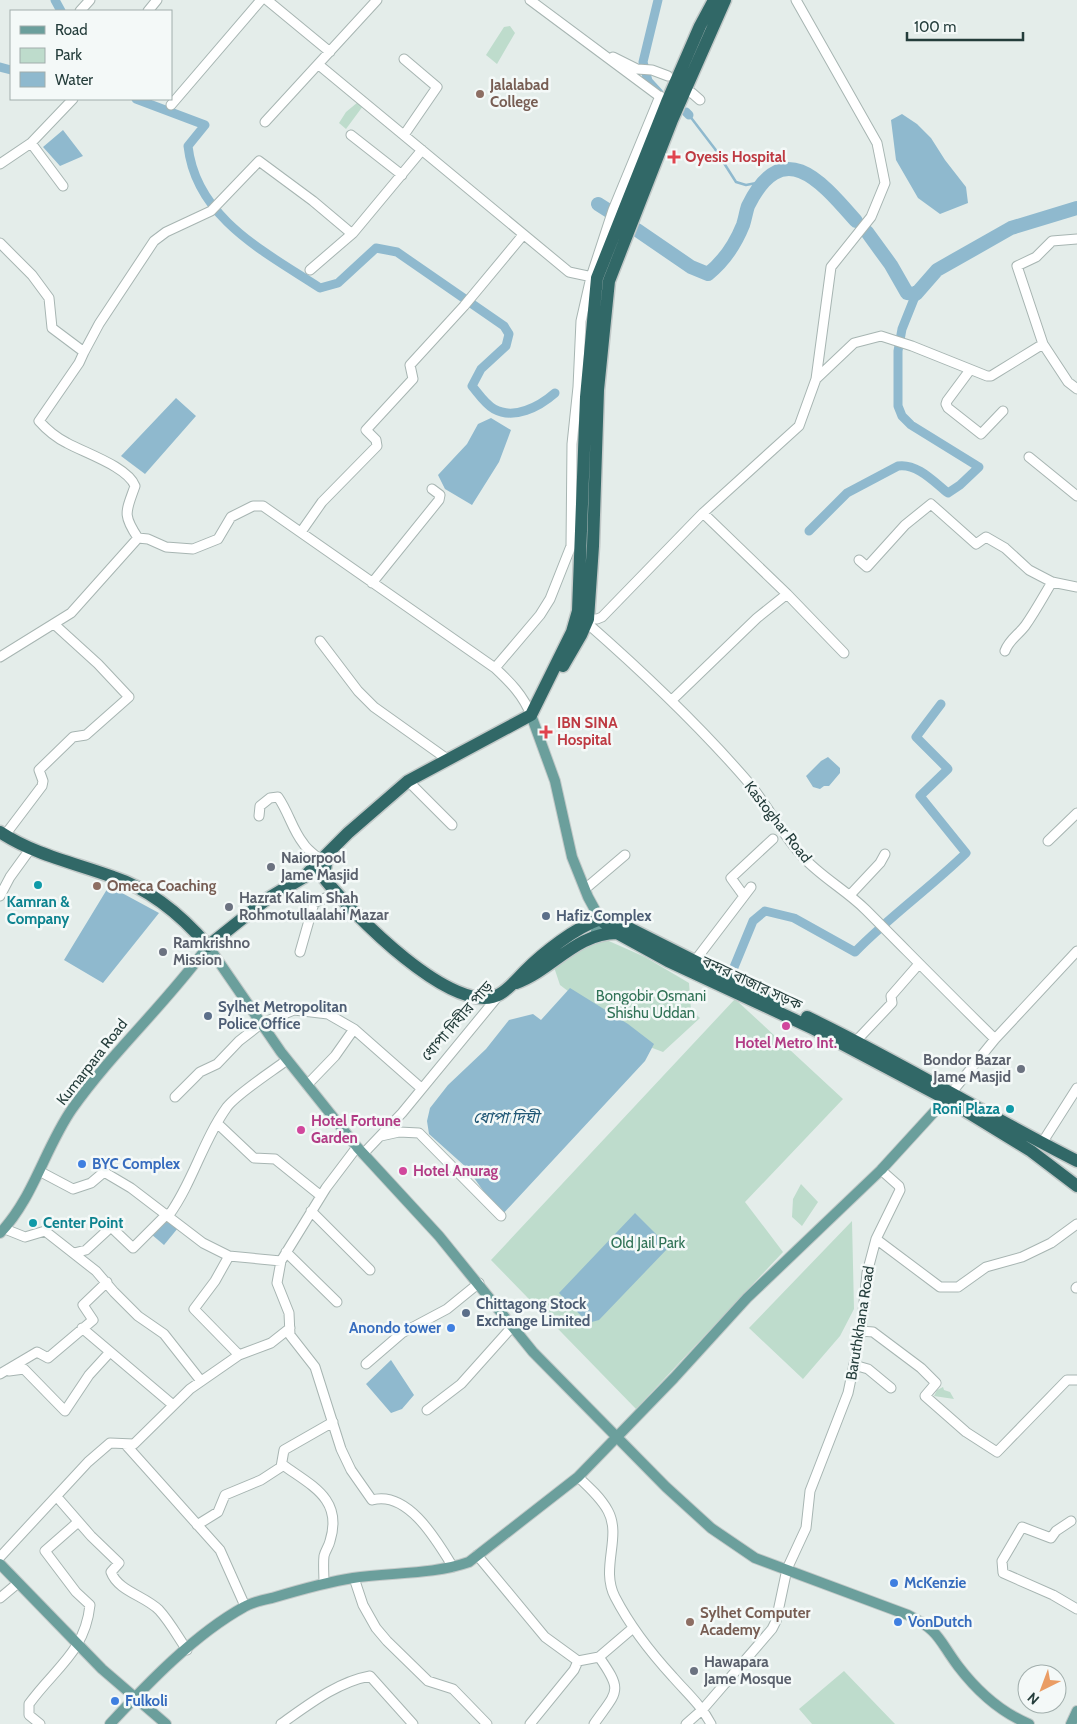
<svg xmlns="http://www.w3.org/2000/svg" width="1077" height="1724" viewBox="0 0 1077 1724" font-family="Cabin,'Noto Sans Bengali',sans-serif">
<rect width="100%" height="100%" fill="#e4edea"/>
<path fill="#bedccc" d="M510,26L515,33L497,64L486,55L504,27Z
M358,102L363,106L346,129L339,123L346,112Z
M602,938L645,957L689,983L691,1010L700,1018L663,1052L634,1041L560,985L554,967Z
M735,999L843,1099L745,1202L783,1252L636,1409L491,1260Z
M801,1184L818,1202L802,1226L792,1217L793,1199Z
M852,1221L854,1309L840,1336L803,1379L749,1328Z
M943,1387L944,1390L950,1392L954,1399L934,1396L937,1390Z
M844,1671L895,1724H812L799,1709Z"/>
<path fill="#8fb9ce" d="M902,114L917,124L931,138L945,160L966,187L968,203L940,214L918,198L896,160L891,120Z
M63,130L83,156L60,166L43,147Z
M176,398L196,416L145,474L121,456Z
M491,418L511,430L499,462L472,505L445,489L438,475L467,444L478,424Z
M828,757L840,768V773L829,786H824L820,789L813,787L806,776L821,761Z
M109,886L159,913L103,983L64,960Z
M570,988L628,1024L654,1044L645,1061L501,1216L467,1168L429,1134L427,1121L430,1108L448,1085L486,1049L509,1020L533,1014L541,1020Z
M635,1213L669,1247L599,1320L588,1323L559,1293Z
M166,1219L178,1228L164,1245L151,1234Z
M391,1360L414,1395L402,1409L391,1413L366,1384Z"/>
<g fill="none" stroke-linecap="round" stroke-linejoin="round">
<path stroke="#8fb9ce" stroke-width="2.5" d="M689,115L715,149L736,182L746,185L766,181"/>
<path stroke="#8fb9ce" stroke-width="9" d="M55,0L61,11
M658,0L643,62L648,81L659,93
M0,67L11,70
M136,99L205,125L188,146C196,218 265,252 320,288L338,283L376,248L397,252L504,326L509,334L506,346L481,369L472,386C478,393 485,404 494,409C514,420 539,407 555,393
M686,112L689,115
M809,531L847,493L898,466C917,463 934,482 948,493L960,485L979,467L911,425L902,416L898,406V351L902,329L916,294
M732,972L753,921L765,911L794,918L855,952C890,916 930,888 966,853L920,796L948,769L916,737L941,704"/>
<path stroke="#8fb9ce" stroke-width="14" d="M598,204L609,211
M637,230L691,267L708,274C724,261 735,245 743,225C745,219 746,212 748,206C783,135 821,181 856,221
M867,232L891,265L907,293L916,294L937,270L1011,228L1077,208"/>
<g stroke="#a7b5b2" stroke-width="11">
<path id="minor" d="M267,0L330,52
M530,0L663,99
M80,11L90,0
M148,11L157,0
M613,57L637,69L652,70L668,76
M404,59L437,87L404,135
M319,65L569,272L597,278
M692,93L700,100
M171,105L261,0
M265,122L377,0
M351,135L402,175
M31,143L63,186
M0,164L31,143L73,99
M0,243L32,275L49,298L52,328L84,352L79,363L39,421C47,430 57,438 67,443C85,453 128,467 135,486C126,512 122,514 138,538
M310,270L353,233L422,150
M1043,344L1017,266L1036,257L1052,241L1077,239
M84,352L99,324L154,241L166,232L211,211L259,161L313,201L351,233
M970,370L947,401L946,404L948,408L981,434L1003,411
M816,379L854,343L881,336L912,346L987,376H991L1043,344L1068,382L1077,389
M1029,457L1077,496
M703,513L787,594L844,653
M301,532L322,502L377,446L376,440L366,430L413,379L410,365L464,306L523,235
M859,560L867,567L905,525L931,504L976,544L986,537L1005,548L1029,570L1052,582L1077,587
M372,583L439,500L440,495L432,489
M588,619H597L602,617L703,513L799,426L816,379L831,267L871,217L885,183L877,143L796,0
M587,623C644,673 699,725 749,783C768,806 782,834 802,856C821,877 846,890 866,910C909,953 951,996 995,1039
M320,641L358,691L374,707L447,759
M1005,651C1009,640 1018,635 1025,626C1035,612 1043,597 1052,582
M0,657L71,613L138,538L148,539L166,547L193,549L218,539L231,517L253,506H263L495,668C510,682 523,695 531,715
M495,668L540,615L550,599L571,546L572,444L578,387L581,321L591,277L613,210L660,96
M672,700L757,618L787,594
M408,781L452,825
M259,816L260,806L270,798L278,797C289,813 292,829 303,843C307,850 315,855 321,860
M5,835L42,786L43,781L39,770L73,737L86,735L129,697L98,664L54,624
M1048,841L1077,813
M585,889L625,855
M850,895L880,863L885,854
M0,896L10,877L31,848
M744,896L731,878L773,839
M300,952L314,903L336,893
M694,962L751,887
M857,1040L892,1003L891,996L918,965
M307,1085L335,1056L354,1029
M175,1097L200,1072L217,1064L239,1041L262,1023L294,1010L328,1014L354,1029L421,1088
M948,1097L995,1039L1077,951
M218,1124L254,1158L275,1159L321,1196
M381,1136L399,1132L419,1133L501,1216
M1042,1143L1077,1088
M363,1154L402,1113L499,995
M39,1171L73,1189L91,1183L104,1172L131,1188L203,1243L229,1256
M311,1211L370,1270
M169,1215C193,1182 203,1140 227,1107C238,1093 271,1072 287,1060
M5,1229L25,1237L45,1231L96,1271L114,1292L138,1316L164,1334L201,1381
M876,1239L940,1287H958L986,1267L1022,1257L1051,1243L1077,1224
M286,1252L337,1302
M74,1253L86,1250L111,1227L133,1248L167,1214
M281,1261L277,1283L289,1313L290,1335L315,1367L341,1449L351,1470L372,1500C408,1490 437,1541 453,1567
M1076,1288L1077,1287
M82,1328L173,1405
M861,1331L873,1332L921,1368L936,1383L925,1396L966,1432L997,1452L1067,1380H1077
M239,1355L271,1343L290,1328
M366,1364L402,1333L447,1309L479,1283
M854,1365L868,1369L891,1388
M9,1371L24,1369L65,1411L89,1375L110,1352
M0,1374L37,1352L48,1358L93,1320L83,1305L107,1282
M427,1410L461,1384L512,1327
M126,1445L220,1550L245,1606
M283,1465C312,1486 343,1499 330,1541C329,1546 325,1551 324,1556C323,1564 324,1574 324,1583
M578,1477C589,1487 601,1498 608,1511C622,1537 600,1568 615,1597C630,1626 651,1653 673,1677C687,1693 701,1705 711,1724
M57,1497L91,1536L119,1563L111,1572C118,1591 145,1596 159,1610C170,1622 178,1637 187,1650
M1071,1521L1056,1531L1051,1538L1022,1527L1002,1561L1003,1573L1053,1595L1077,1609
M197,1525L218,1512L225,1495L261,1480L281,1467L284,1450L333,1422
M477,1555L545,1637L578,1661L599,1657L633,1628
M0,1557L88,1462L110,1443L134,1444L190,1389L239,1355L194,1309L215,1281L229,1256L281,1261L326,1188L357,1147
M354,1578L363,1605L376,1628L387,1641L428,1681L453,1689L487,1724
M0,1598L18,1583
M40,1724L29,1715V1704C55,1668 85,1652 90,1605L76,1592L45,1551L78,1522
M281,1724C308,1705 337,1682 370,1676L413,1724
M530,1724L574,1670L578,1661
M594,1724C617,1691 624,1692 599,1657
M686,1724L703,1709L772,1629L776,1621L787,1569L806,1528L810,1491L848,1393L861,1331L867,1273L876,1239L900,1190L899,1186L881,1170"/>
</g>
<g stroke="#c2c9c8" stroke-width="12">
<path id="major" d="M531,715L555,781L572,857L588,897L600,919L595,935
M0,1233C33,1199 45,1148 72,1109C113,1051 166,1004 208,946L281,1052L357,1147L439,1236L533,1352L666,1487L711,1528L755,1558L908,1615C940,1631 938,1639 958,1666C977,1691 1000,1712 1029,1724
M0,1564L102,1669L166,1724
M110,1724C148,1683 195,1634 244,1607C252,1602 263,1600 272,1598C299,1590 326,1582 353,1578C392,1572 432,1575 469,1562L578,1477L674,1378L747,1298L881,1170L946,1099
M1071,1724L1077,1711"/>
</g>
<g stroke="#c2c9c8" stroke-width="15">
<path id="highway" d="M563,666L581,635L588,619L593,546L598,390L609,281L672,120L725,0
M0,832C35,855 75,863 113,877C150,889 183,917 208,946L267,899L304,877L348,833L408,781L531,715L572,632L578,611L586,397L597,278L667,102L700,26L714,0
M327,855L324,878C350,911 455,1020 500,994C510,988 517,979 525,971C544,952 575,928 600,919
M600,919L617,933L668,961L812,1028L946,1099L1031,1151L1077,1186
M602,919L617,922L776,1002
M516,983C552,970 576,933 617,933
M807,1017C899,1061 986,1115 1077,1161"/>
</g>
<use href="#minor" stroke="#fff" stroke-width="9"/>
<use href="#major" stroke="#6b9f9c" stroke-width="10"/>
<use href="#highway" stroke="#316867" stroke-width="12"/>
</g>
<g fill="#8d6e63" stroke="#f4f9f8" stroke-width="2">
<circle cx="480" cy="94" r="5"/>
<circle cx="97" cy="886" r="5"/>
<circle cx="690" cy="1622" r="5"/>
</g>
<g fill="#e0444e" stroke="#f4f9f8" stroke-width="2">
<path d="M671.5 149.5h5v5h5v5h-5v5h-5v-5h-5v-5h5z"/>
<path d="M543.5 724.5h5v5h5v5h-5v5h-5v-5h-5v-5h5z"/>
</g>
<g fill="#6b7280" stroke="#f4f9f8" stroke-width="2">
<circle cx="271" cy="867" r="5"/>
<circle cx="229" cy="907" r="5"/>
<circle cx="163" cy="952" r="5"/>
<circle cx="1021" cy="1069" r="5"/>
<circle cx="694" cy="1671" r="5"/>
</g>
<g fill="#0f9aa8" stroke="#f4f9f8" stroke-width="2">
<circle cx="38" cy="885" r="5"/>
<circle cx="1010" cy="1109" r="5"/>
<circle cx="33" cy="1223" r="5"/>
</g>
<g fill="#5c6f8a" stroke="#f4f9f8" stroke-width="2">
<circle cx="546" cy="916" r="5"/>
<circle cx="208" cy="1016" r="5"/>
<circle cx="466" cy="1313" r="5"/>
</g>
<g fill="#d1479c" stroke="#f4f9f8" stroke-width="2">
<circle cx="786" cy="1026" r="5"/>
<circle cx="301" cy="1130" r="5"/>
<circle cx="403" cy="1171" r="5"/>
</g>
<g fill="#3f7fe0" stroke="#f4f9f8" stroke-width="2">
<circle cx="82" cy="1164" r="5"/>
<circle cx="451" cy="1328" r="5"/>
<circle cx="894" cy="1583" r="5"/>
<circle cx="898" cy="1622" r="5"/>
<circle cx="115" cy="1701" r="5"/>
</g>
<g text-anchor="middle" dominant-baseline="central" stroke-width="5" stroke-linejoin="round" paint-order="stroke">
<g font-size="15" font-weight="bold" fill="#785e54" stroke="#f4f9f8" text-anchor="start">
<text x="490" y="85">Jalalabad<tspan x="490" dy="17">College</tspan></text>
<text x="107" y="886">Omeca Coaching</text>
<text x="700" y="1613">Sylhet Computer<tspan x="700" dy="17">Academy</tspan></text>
</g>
<g font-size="15" font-weight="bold" fill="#be3a42" stroke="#f4f9f8" text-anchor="start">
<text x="685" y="157">Oyesis Hospital</text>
<text x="557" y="723">IBN SINA<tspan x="557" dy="17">Hospital</tspan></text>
</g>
<g font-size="15" fill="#243d3b" stroke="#f4f9f8">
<text transform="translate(778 822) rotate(52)">Kastoghar Road</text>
<text transform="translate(752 983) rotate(25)">বন্দর বাজার সড়ক</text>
<text transform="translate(457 1021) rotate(-49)">ধোপা দিঘীর পাড়</text>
<text transform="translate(92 1062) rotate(-52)">Kumarpara Road</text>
<text transform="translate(860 1323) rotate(-81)">Baruthkhana Road</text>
</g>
<g font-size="15" font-weight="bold" fill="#5b616d" stroke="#f4f9f8" text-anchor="start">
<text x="281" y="858">Naiorpool<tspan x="281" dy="17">Jame Masjid</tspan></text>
<text x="239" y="898">Hazrat Kalim Shah<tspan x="239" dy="17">Rohmotullaalahi Mazar</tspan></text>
<text x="173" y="943">Ramkrishno<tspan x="173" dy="17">Mission</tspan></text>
<text x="1011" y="1060" text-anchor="end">Bondor Bazar<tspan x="1011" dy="17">Jame Masjid</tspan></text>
<text x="704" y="1662">Hawapara<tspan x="704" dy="17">Jame Mosque</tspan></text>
</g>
<g font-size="15" font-weight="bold" fill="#0d838f" stroke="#f4f9f8">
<text x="38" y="902">Kamran &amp;<tspan x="38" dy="17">Company</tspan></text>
<text x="1000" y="1109" text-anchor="end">Roni Plaza</text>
<text x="43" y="1223" text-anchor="start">Center Point</text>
</g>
<g font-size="15" font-weight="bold" fill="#4e5e75" stroke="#f4f9f8" text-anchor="start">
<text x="556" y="916">Hafiz Complex</text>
<text x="218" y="1007">Sylhet Metropolitan<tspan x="218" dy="17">Police Office</tspan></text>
<text x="476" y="1304">Chittagong Stock<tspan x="476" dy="17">Exchange Limited</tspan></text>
</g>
<g font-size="15" fill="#307256" stroke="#f4f9f8">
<text x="651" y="996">Bongobir Osmani<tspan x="651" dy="17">Shishu Uddan</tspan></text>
<text x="648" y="1243">Old Jail Park</text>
</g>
<g font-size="15" font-weight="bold" fill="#b23c85" stroke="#f4f9f8" text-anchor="start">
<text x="786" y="1043" text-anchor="middle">Hotel Metro Int.</text>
<text x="311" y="1121">Hotel Fortune<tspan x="311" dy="17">Garden</tspan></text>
<text x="413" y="1171">Hotel Anurag</text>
</g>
<g font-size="15" font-weight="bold" fill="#366cbe" stroke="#f4f9f8" text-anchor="start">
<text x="92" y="1164">BYC Complex</text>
<text x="441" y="1328" text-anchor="end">Anondo tower</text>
<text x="904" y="1583">McKenzie</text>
<text x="908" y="1622">VonDutch</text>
<text x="125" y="1701">Fulkoli</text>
</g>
<g font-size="16" font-style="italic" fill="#215876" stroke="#f4f9f8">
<text x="506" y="1117">ধোপা দিঘী</text>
</g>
</g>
<rect x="10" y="10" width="162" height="90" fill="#f4f9f8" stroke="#a1aeac"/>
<rect x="20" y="26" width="25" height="8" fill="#6b9f9c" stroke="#a1aeac"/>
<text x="55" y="35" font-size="15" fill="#243d3b">Road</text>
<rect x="20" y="48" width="25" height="15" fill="#bedccc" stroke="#a1aeac"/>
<text x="55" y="60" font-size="15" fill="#243d3b">Park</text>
<rect x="20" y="72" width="25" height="15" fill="#8fb9ce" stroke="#a1aeac"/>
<text x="55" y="85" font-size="15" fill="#243d3b">Water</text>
<g transform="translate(1042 1689) rotate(222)"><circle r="24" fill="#f4f9f8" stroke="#a1aeac"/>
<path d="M0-4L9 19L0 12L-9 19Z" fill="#ea9d64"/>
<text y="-8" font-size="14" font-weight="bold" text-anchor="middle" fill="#243d3b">N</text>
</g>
<path d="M907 32v8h116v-8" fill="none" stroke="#243d3b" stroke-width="2.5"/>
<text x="914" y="32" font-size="15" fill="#243d3b" stroke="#f4f9f8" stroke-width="4" paint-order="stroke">100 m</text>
</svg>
